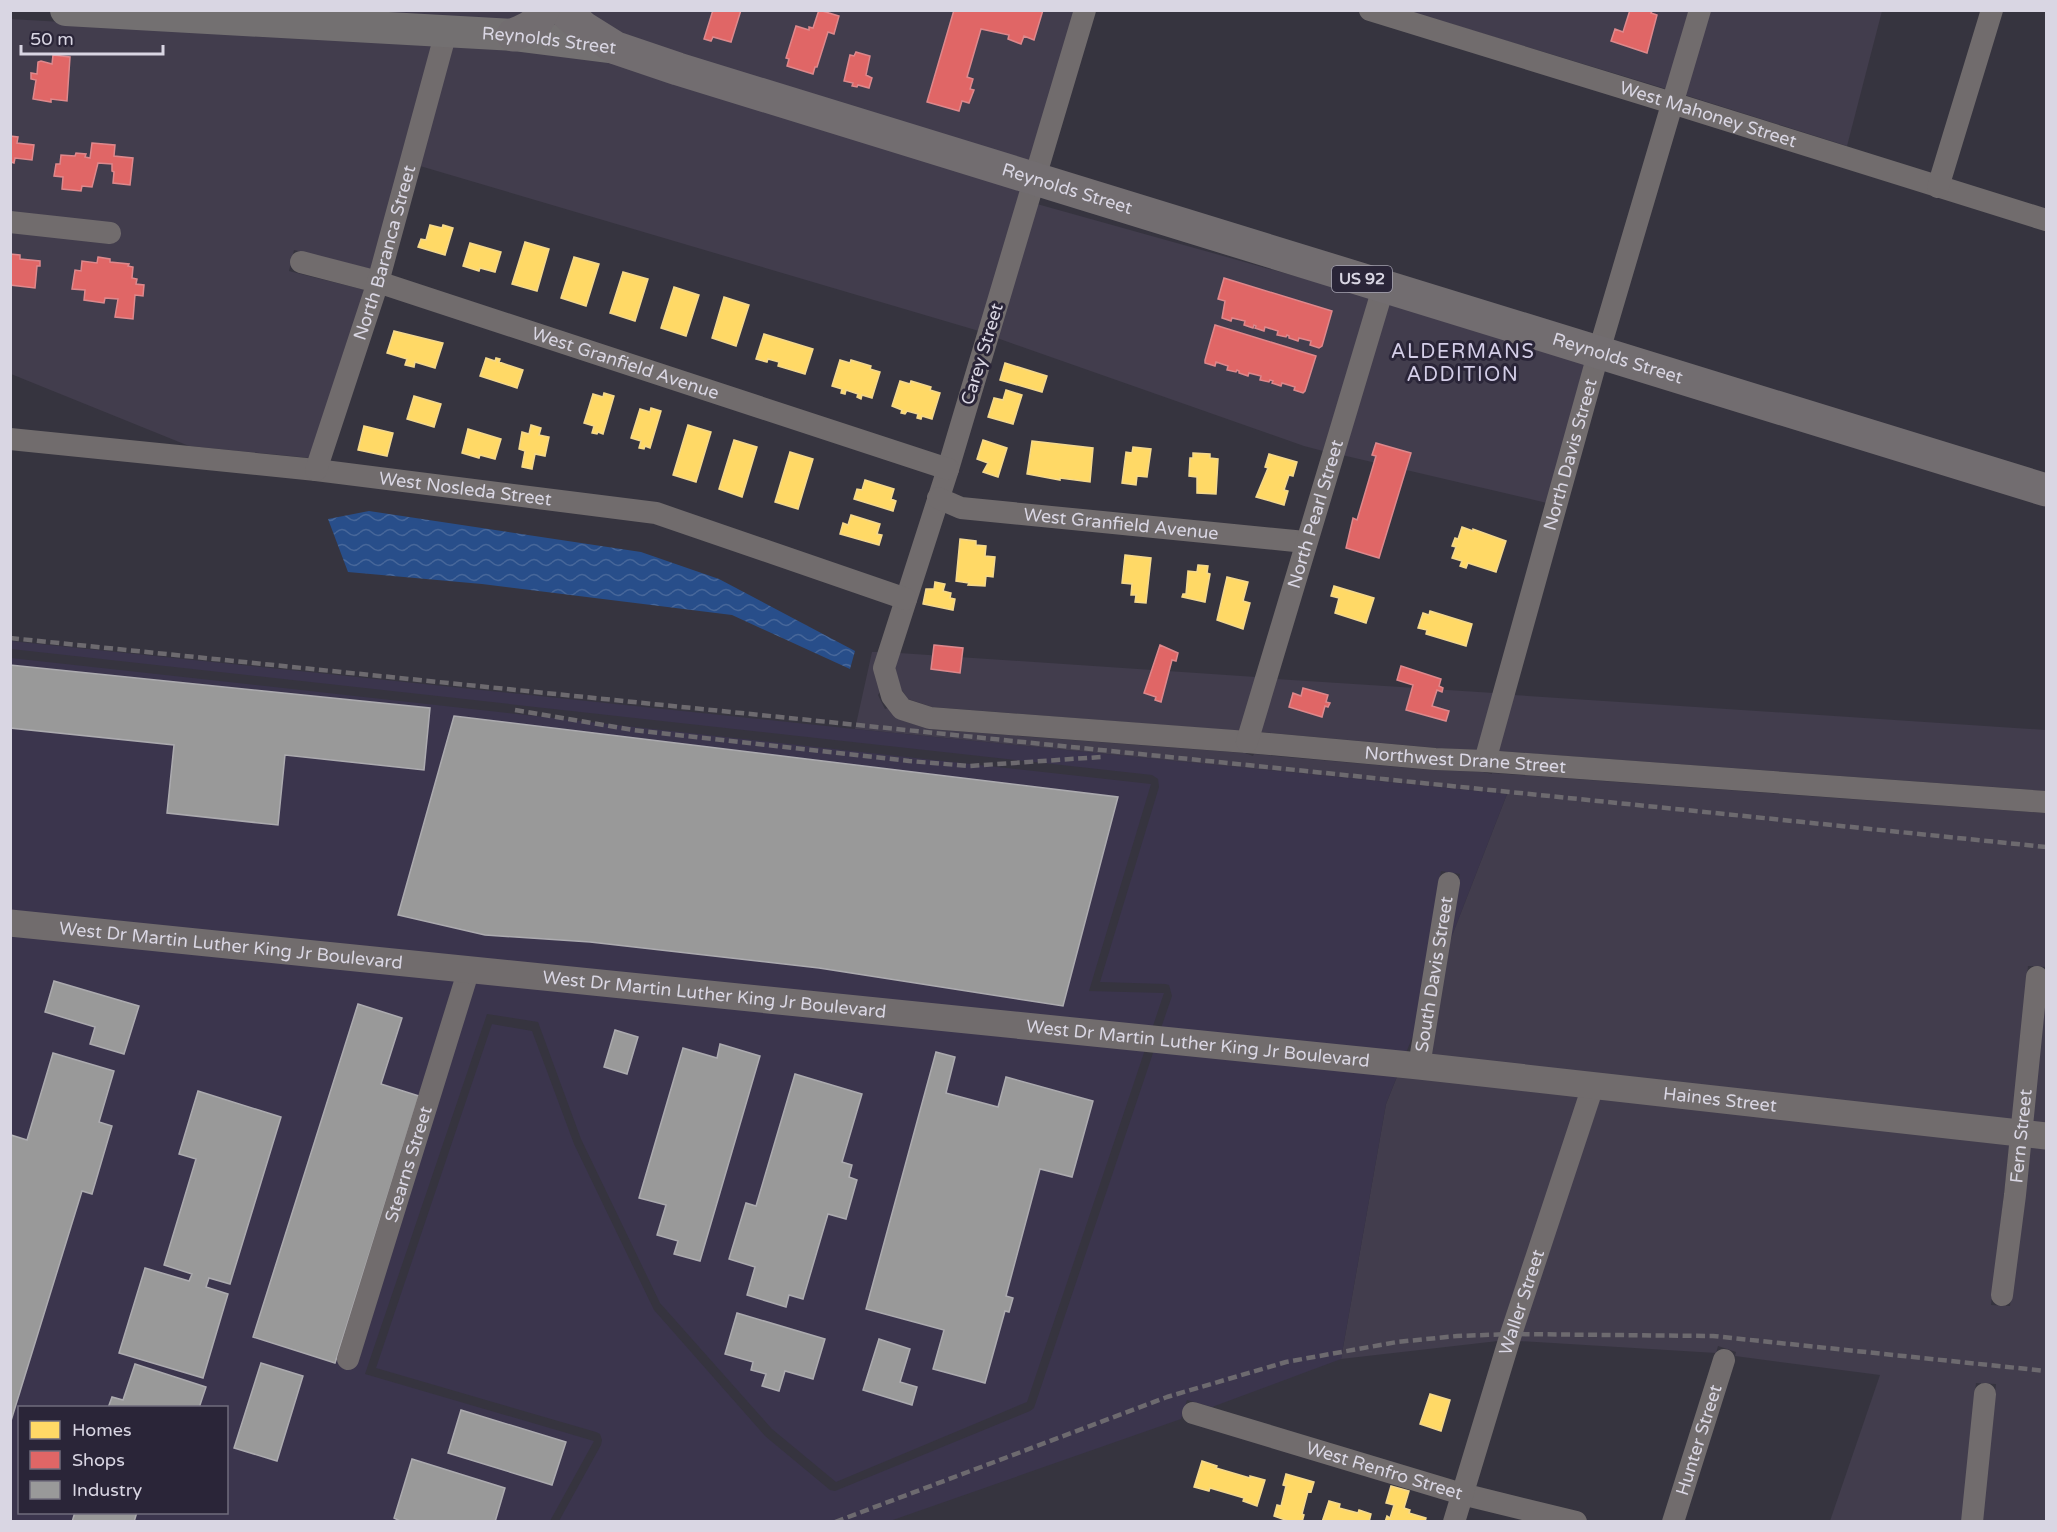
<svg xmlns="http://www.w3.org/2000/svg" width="2057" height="1532" viewBox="0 0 2057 1532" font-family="'Varela Round',sans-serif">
<defs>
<pattern id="water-waves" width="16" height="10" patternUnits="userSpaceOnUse" patternTransform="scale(1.5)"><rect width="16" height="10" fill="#284e8a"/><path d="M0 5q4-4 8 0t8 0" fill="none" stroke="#47679a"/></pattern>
</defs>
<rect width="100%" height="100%" fill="#36343f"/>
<path fill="#423d4d" d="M267,11H532L512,24Z
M580,11H1075L1028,164L628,40Z
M1408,11H1689L1666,89Z
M1710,11H1882L1847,146L1685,95Z
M10,19L433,43L371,269L294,250L289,271L365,290L310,458L189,446L11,374Z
M453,44L613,58L1022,185L979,331L420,166Z
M1037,204L1370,297L1323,451L1304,446L997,338Z
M1389,302L1586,359L1547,503L1342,455Z
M872,652H879L880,692L878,695L885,709L888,708L899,719L928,729L1245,753L1253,756L1254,754L1433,770L1483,772L1492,774V773L2046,813V967L2028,966L2013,1121L1430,1056L1448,946L1507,794L855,729Z
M899,653L1256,677L1240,731L932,707L908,699L901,689L894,668Z
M1276,679L1494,693L1478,750L1436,748L1260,732Z
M1514,695L2046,730V791L1498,751Z
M2046,979V1124L2032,1123Z
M1398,1074L1580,1095L1498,1341L1341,1359L1386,1104Z
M1600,1098L2010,1143L1991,1305L2010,1306L2030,1145L2046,1147V1521H1982L1996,1384L1976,1383L1962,1521H1830L1880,1375L1735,1356L1736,1352L1718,1346L1716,1353L1519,1341Z"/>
<path fill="#3b354d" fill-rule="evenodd" d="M11,641L855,729L1507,794L1448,946L1460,874L1441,871L1414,1033L1406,1053L1161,1028L1172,996L1169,985L1165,984L1100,982L1159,787L1158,779L1152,775L11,649Z
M11,658L1151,784L1089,991L1164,993L1027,1402L836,1482L772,1429L660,1303L581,1139L538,1022L487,1014L365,1374L594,1441L550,1521L11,1522ZM20,1408H226V1512H20Z
M492,1024L532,1031L574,1144L654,1310L765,1436L830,1490L835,1491L1030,1411L1034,1408L1154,1050L1398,1074L1386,1104L1341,1359L1212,1407L1187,1400L1181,1419L890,1521H559L601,1445L602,1440L600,1434L596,1432L376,1368Z"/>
<path fill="url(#water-waves)" d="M369,511L641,552L719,579L855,651L850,669L732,615L482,584L348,572L328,519Z"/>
<path fill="#ffd966" stroke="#f4d88c" stroke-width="1.5" d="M430,225L442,228L443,225L453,228L445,255L418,247L421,239L426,240Z
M525,242L549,249L537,291L512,284Z
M470,243L501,252L495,272L480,268L479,271L463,266Z
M574,257L599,264L586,306L561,298Z
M623,272L648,279L635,321L610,313Z
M674,287L699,295L686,336L661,328Z
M724,297L749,305L736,346L712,338Z
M394,331L443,343L435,368L415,362L414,367L405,365L407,359L387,353Z
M764,334L813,349L805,374L778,366L779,362L768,359L767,362L756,359Z
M486,358L495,361L496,358L500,359L499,362L523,370L517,388L480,376Z
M840,360L850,363L851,360L871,366L870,369L880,372L872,398L862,395L861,399L857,397L858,394L846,390L845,394L841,393L842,389L832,386Z
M1005,363L1047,376L1042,392L1000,380Z
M900,381L910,384L911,381L931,387L930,390L940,393L932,419L922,416L921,419L917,418L918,414L907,411L905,414L901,413L902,410L892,406Z
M1006,390L1022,395L1013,424L988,417L994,398L1003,400Z
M604,393L614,396L603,434L598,432L597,434L592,433L594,426L584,423L593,394L603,397Z
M414,396L441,404L434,427L407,419Z
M651,408L661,411L650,448L645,446L644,449L639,448L641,441L631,438L640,409L650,412Z
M531,425L541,428L539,435L549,437L545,456L535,454L532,469L522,467L525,451L519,449L522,432L529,434Z
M688,425L711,432L696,482L673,475Z
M364,426L393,433L387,456L358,450Z
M468,429L501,439L495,459L480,455L479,458L462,453Z
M734,440L757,447L742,497L719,489Z
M983,440L1007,448L998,477L983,472L988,463L977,459Z
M1032,441L1093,448L1090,482L1060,478V480L1027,474Z
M1133,447L1151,449L1147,477L1137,476L1136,485L1122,483L1126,452L1132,453Z
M790,452L813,459L798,509L775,502Z
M1193,453L1210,454V458L1218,459L1216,494L1197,493V477L1189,476L1190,458H1193Z
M1269,454L1297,462L1293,476L1289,475L1284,490L1288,491L1284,505L1256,497L1268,468L1265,467Z
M865,480L894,489L891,499L896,501L893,511L854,499L857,489L862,490Z
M851,515L880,524L877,534L882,535L879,545L840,534L843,523L848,525Z
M1462,527L1473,531V529L1506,541L1496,572L1468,563L1466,568L1460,566L1462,561L1452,558L1456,547L1452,546L1455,538L1458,539Z
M960,539L976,541V545L986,546L985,556L995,557L993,577L986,576L985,586L968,585L969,583L956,581Z
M1125,555L1151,558L1146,603L1135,602L1136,595H1131L1132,584L1122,583Z
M1198,565L1208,566L1207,573L1210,574L1205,602L1182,597L1183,594H1186L1188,571L1197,572Z
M1227,577L1248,582L1243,601L1250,603L1243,629L1217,620Z
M935,582L945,584L943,591L951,593L950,598L955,599L953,610L923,604L926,589H934Z
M1334,586L1374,598L1366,623L1335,613L1339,598L1331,596Z
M1430,611L1472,624L1466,646L1426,634L1427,630L1418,628L1423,613L1429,615Z
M1430,1394L1450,1400L1441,1431L1420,1424Z
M1202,1461L1217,1466L1216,1468L1250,1478V1476L1265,1480L1257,1506L1243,1501L1244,1498L1210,1488L1209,1491L1194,1487Z
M1286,1474L1314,1482L1311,1492L1308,1491L1302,1514L1304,1515L1302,1522H1291L1274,1516L1277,1505L1281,1506L1286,1486L1283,1485Z
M1391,1486L1409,1491L1404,1508L1410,1510L1409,1513L1426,1518L1425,1522H1385L1387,1516L1390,1518L1394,1505L1386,1503Z
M1329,1501L1340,1504L1339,1508L1358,1513L1359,1510L1371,1514L1369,1522H1322Z"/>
<path fill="#e06666" stroke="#de888c" stroke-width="1.5" d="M713,10H741L731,42L713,37L711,41L704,39Z
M819,10L839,16L834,34L828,32L817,67H815L813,74L787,66L789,59L786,58L796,26L809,30V27L813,28Z
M954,10H1043L1034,40L1024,36L1021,44L1008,39L1009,35L981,29L967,77L973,79L970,89L974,90L969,103L962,101L959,111L927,102Z
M1630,10H1652L1651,13L1657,15L1647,53L1611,41L1615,29L1623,32Z
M856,52L870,56L866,75L872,78L869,88L858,85L857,87L852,86L853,83L844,81L850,55L854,56Z
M53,55L70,57L67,101L51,99V102L33,99L36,80L31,79V73L37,74L38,62L41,61L52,64Z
M10,136L18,137L17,143L34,145L32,160L15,158L14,163L11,162L10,165Z
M92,143L115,145L114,156L133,158L130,185L113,183L114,172L112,171V164L98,163L92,187L82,186L81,191L62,189L63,177L54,176L56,164H60L61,155L75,156L76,153L86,154L85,157L90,158Z
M10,254L20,255V259L40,261V266H37L35,288L10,285Z
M98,257L110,259V262L129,264L128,266L133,267L132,278L137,279L136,284L144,285L143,296L135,295L133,319L115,317L118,299L105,298L104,303L84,300L85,290L72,289L75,270L81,271L82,261L97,263Z
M1224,278L1332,311L1322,346L1319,348L1310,345L1311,341L1299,338L1298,341L1289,338V336L1287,335L1286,337L1277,335L1278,331L1265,327L1264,331L1255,328L1256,326L1254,325L1253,328L1244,325L1245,321L1232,318L1231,321L1222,318L1225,301L1218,299Z
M1215,325L1316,356L1305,391L1303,393L1294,390L1295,387L1282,383L1281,386L1272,383L1273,381L1270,380L1269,382L1260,380L1261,376L1249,373L1248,376L1239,373V371L1237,370L1236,372L1227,370L1228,366L1216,362L1215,366L1205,363V360Z
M1376,443L1411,453L1379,558L1346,548L1353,518L1357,520L1376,456L1372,455Z
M934,645L963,648L960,673L931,669Z
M1160,645L1178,653L1176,661L1172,660L1161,702L1155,700L1156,697L1144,693Z
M1401,666L1441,679L1439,686L1443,688L1442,692L1437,690L1432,706L1449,711L1446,721L1406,710L1413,685L1397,680Z
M1303,688L1328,695L1326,702L1330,703L1328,707L1325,706L1322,717L1289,707L1293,693L1301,696Z"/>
<path fill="#999" stroke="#acabaf" stroke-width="1.5" d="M10,665L430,708L424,770L285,755L278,825L167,813L174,745L10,728Z
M454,716L1118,797L1063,1006L819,968L590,942L485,935L398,915Z
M54,981L139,1006L124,1054L90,1044L95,1027L45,1012Z
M358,1004L402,1018L381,1084L419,1096L335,1363L253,1337Z
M615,1030L638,1037L627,1074L604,1067Z
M720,1044L760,1056L700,1261L674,1254L678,1241L657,1235L666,1205L639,1198L683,1048L717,1058Z
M936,1052L955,1057L946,1093L998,1107L1006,1077L1093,1101L1072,1177L1040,1169L1006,1296L1013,1298L1009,1312L1005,1311L985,1383L933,1369L944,1330L866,1309Z
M53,1053L114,1071L99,1122L112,1126L92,1194L82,1191L10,1424V1137L11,1135L27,1140Z
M795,1074L862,1094L842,1162L852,1165L849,1177L857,1180L846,1219L828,1214L803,1299L789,1295L786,1307L747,1295L755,1267L729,1259L746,1203L756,1206Z
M198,1091L281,1117L230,1284L209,1278L206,1287L228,1294L203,1378L119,1353L145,1268L189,1281L192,1274L164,1265L196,1159L179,1154Z
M737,1313L825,1339L813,1379L785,1371L779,1391L762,1386L766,1374L751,1370L753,1362L725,1354Z
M879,1339L910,1349L900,1382L917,1387L912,1405L863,1390Z
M261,1363L303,1376L277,1461L234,1448Z
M135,1364L206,1387L199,1408H108L112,1397L123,1400Z
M461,1410L566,1442L552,1485L448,1453Z
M412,1459L505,1488L495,1522H402L394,1518Z
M75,1512H137L134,1522H72Z"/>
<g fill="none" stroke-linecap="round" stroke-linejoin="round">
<g stroke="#716c6d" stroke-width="22">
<path id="s1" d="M1085,10L948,469L884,668L892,696L902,709L930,718L1247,742L1435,759L1485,761L2046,802"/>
<path id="s2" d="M1370,10L1672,103L2046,220"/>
<path d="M1938,187L1992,10"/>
<path d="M10,222L110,233"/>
<path id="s3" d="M301,262L378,282L948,469"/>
<path id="s4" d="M10,439L316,470L656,513L906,599"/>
<path id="s5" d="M316,470L378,282L446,32"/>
<path id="s6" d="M938,498L961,508L1305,542"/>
<path id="s7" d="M1247,742L1384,285"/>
<path id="s8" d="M1485,761L1599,351L1700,10"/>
<path id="s9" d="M1419,1066L1449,883"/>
<path id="s10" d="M2002,1295L2015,1195L2037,977"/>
<path id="s11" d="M348,1359L469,969"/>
<path id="s12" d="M1193,1413L1462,1494L1576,1522"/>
<path id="s13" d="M1454,1522L1511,1334L1593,1086"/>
<path id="s14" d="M1673,1522L1724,1360"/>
<path d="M1972,1522L1985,1394"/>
</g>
<path stroke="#716c6d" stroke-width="27" id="s15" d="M10,923L1419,1066L2046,1136"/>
<path stroke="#737071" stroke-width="32" id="s16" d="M66,10L513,35L616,48"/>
<g stroke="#726d70" stroke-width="33">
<path id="s17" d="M563,10L584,28L616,48L678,69L2046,490"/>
<path d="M513,35C527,29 537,26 543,10"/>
</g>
<path stroke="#6d6a6f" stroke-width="4.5" stroke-dasharray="9 4.5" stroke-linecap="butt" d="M10,638L2046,847
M515,710L633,730L909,761L969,766L1101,757
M835,1522L1167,1397L1286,1362L1397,1342L1457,1336L1511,1334L1713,1336L2046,1371"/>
</g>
<g text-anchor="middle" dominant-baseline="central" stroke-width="6" stroke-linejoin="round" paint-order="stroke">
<rect fill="#2a2538" stroke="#a4a1b0" stroke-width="1.5" x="1332" y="266" width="60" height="26" rx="4.5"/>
<g font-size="16" font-weight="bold" fill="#d9d6e3">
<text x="1362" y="279">US 92</text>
</g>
<g font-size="18" fill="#d9d6e3" stroke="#2a2538">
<text stroke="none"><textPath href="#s16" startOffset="484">Reynolds Street</textPath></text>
<text stroke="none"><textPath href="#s2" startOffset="354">West Mahoney Street</textPath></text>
<text stroke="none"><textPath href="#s17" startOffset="538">Reynolds Street</textPath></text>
<text stroke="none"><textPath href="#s5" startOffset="228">North Baranca Street</textPath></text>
<text transform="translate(982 354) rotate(-73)">Carey Street</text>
<text stroke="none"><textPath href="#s17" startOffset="1114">Reynolds Street</textPath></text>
<text stroke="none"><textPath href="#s3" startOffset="340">West Granfield Avenue</textPath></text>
<text stroke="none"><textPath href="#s8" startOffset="318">North Davis Street</textPath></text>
<text stroke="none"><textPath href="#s4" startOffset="458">West Nosleda Street</textPath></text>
<text stroke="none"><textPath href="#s7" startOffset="238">North Pearl Street</textPath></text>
<text stroke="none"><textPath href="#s6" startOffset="186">West Granfield Avenue</textPath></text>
<text stroke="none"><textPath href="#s1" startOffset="1300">Northwest Drane Street</textPath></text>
<text stroke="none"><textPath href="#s15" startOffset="222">West Dr Martin Luther King Jr Boulevard</textPath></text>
<text stroke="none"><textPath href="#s9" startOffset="93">South Davis Street</textPath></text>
<text stroke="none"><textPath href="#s15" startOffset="708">West Dr Martin Luther King Jr Boulevard</textPath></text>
<text stroke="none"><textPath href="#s15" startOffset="1194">West Dr Martin Luther King Jr Boulevard</textPath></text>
<text stroke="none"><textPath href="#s15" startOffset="1719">Haines Street</textPath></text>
<text stroke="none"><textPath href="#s10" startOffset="160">Fern Street</textPath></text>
<text stroke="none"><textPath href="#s11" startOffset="204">Stearns Street</textPath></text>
<text stroke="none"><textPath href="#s13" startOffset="230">Waller Street</textPath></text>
<text stroke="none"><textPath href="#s14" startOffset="86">Hunter Street</textPath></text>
<text stroke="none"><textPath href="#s12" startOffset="200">West Renfro Street</textPath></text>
</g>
<g font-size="20" letter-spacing="1.5" fill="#d4cee8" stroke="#2a2538">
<text x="1463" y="352">ALDERMANS<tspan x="1463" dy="23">ADDITION</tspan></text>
</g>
</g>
<rect width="2057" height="1532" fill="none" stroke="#d9d6e3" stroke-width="24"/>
<rect x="18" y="1406" width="210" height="108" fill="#2a2538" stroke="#706c7c" stroke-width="1.5"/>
<rect x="30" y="1421" width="30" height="18" fill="#ffd966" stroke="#706c7c" stroke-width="1.5"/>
<text x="72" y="1436" font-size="18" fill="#d9d6e3">Homes</text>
<rect x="30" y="1451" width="30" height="18" fill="#e06666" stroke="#706c7c" stroke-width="1.5"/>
<text x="72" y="1466" font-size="18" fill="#d9d6e3">Shops</text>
<rect x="30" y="1481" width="30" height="18" fill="#999999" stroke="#706c7c" stroke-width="1.5"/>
<text x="72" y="1496" font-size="18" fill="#d9d6e3">Industry</text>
<path d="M21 45v9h142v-9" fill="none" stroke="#d9d6e3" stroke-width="3"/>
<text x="30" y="45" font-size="18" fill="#d9d6e3" stroke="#2a2538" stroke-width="4.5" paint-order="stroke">50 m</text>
</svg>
